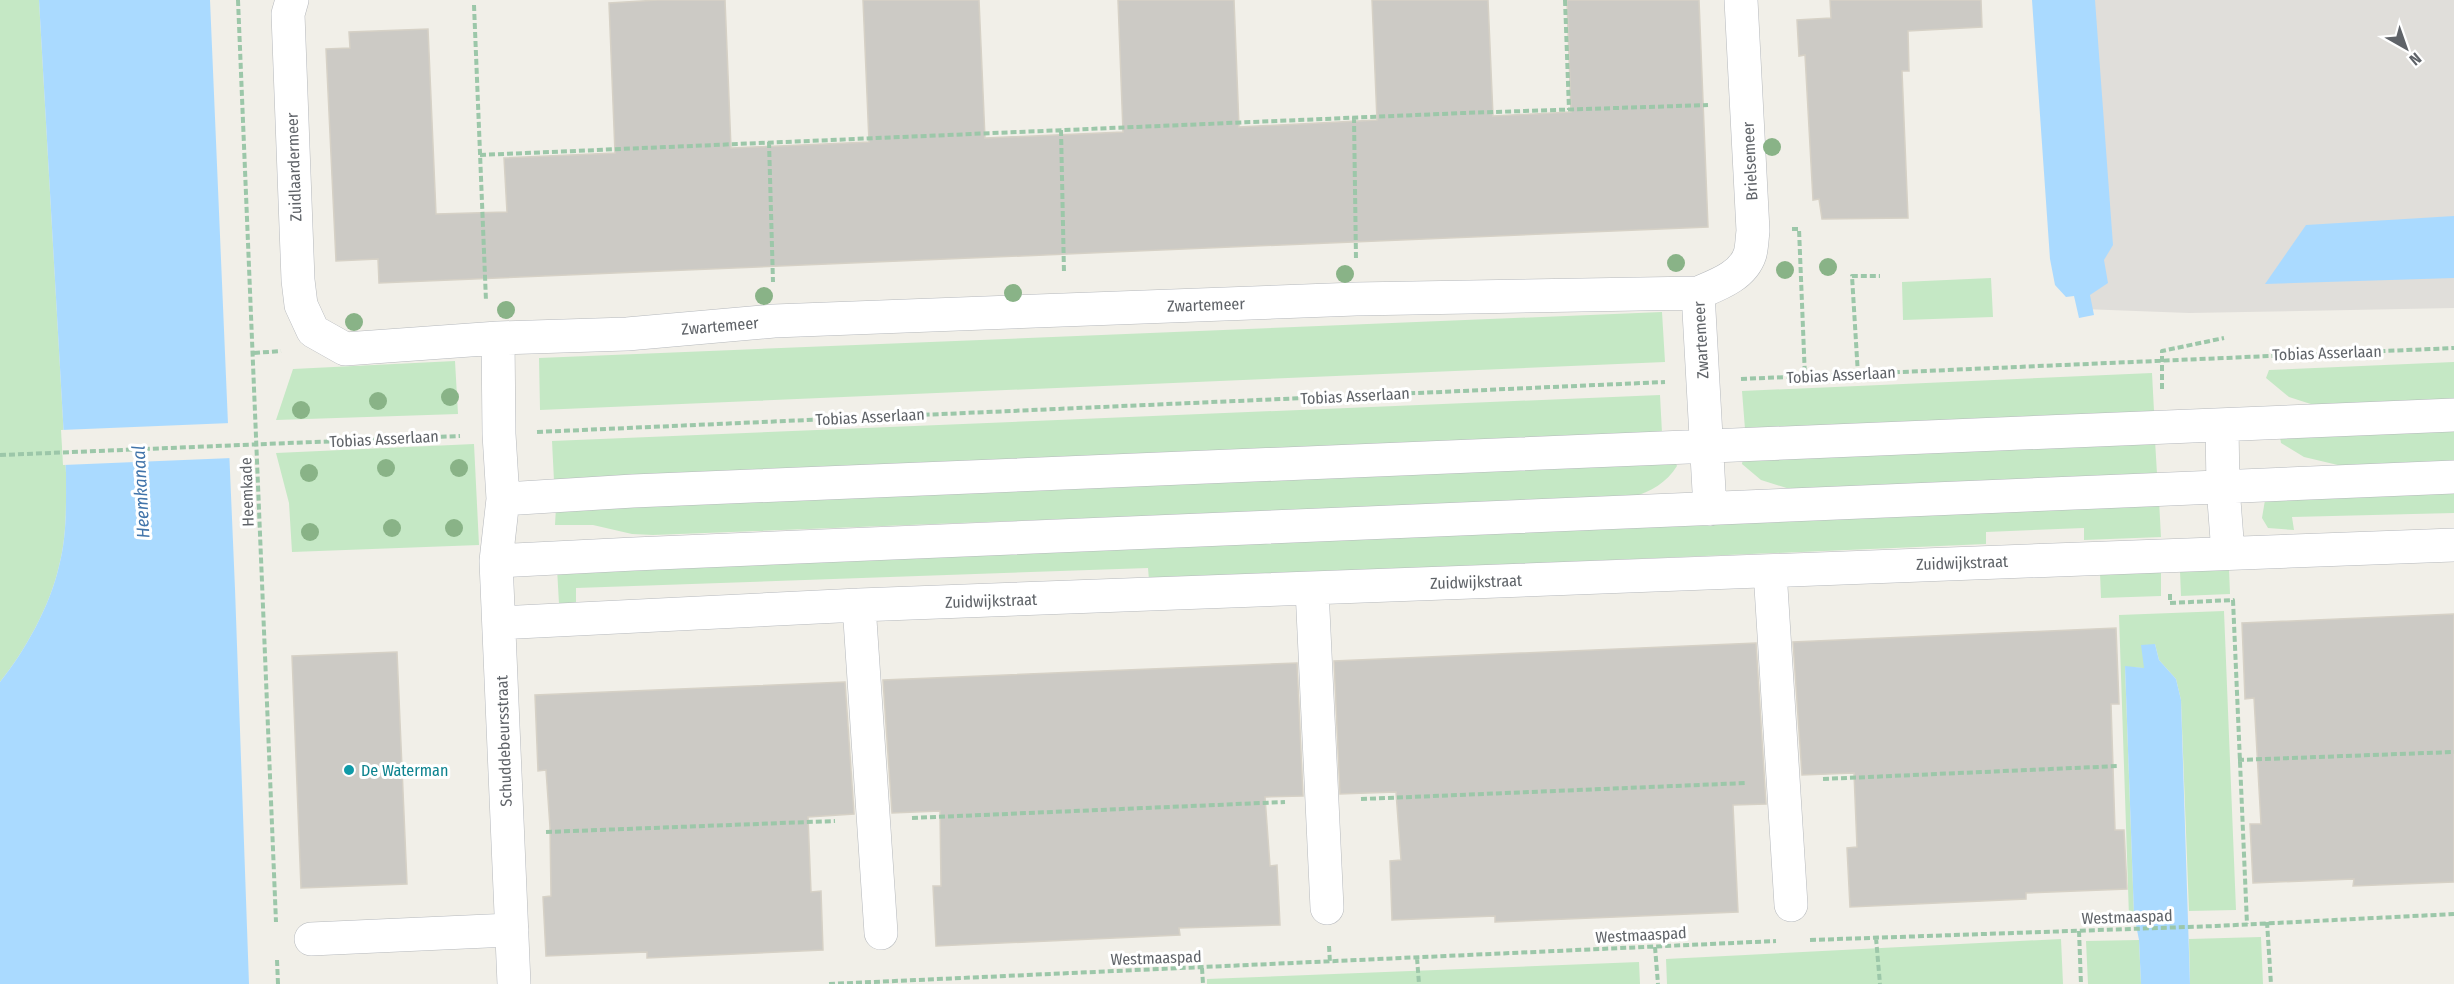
<svg xmlns="http://www.w3.org/2000/svg" width="2454" height="984" viewBox="0 0 2454 984" font-family="'Fira Sans Condensed',sans-serif">
<rect width="100%" height="100%" fill="#f1efe8"/>
<path fill="#e0deda" d="M2061,0H2454V308L2189,313L2083,309Z"/>
<path fill="#c5e8c5" d="M0,0H39L66,473C66,505 67,536 59,566C50,606 25,651 0,682Z
M1991,278L1993,317L1903,320L1902,282Z
M1662,312L1665,362L540,410L539,358Z
M455,361L458,414L276,420L293,369Z
M2454,362V401L2320,407L2289,397L2266,378L2269,370Z
M2152,373L2154,411L2142,414L1745,429L1742,391Z
M1660,395L1662,433L554,481L552,441Z
M2454,429V461L2342,466L2304,457L2281,443L2280,437Z
M2155,440L2157,474L1796,491L1761,480L1742,464L1743,458Z
M474,444L479,545L292,552L289,503L276,453Z
M1675,461L1677,466C1667,482 1651,492 1632,497L653,535L632,534L593,525H555L556,507Z
M2454,493V513L2292,517L2294,530L2268,528L2262,518L2265,500Z
M2159,500L2161,537L2084,540V528L1986,532V544L1149,580L1148,568L576,588V603L559,604L557,568Z
M2229,569L2230,594L2181,596L2180,571Z
M2161,571V596L2101,598L2100,573Z
M2224,611L2236,910L2189,911L2181,700L2176,679L2159,660L2155,644L2144,668L2125,667L2134,915L2129,917L2119,615Z
M2261,937L2263,984H2190L2189,939Z
M2061,939L2063,984H1667L1666,959Z
M2139,940L2141,984H2088L2086,941Z
M1639,962L1640,984H1207V979Z"/>
<path fill="#aadaff" d="M39,0H210L235,589L249,984H0V682C25,651 50,606 59,566C67,536 66,505 66,473Z
M2032,0H2095L2113,245L2104,260L2108,283L2090,295L2094,315L2079,318L2074,296L2066,297L2055,285L2050,259Z
M2454,216V278L2265,284L2306,225Z
M2155,644L2159,660L2176,679L2181,700L2190,984H2141L2139,940L2134,915L2125,666L2144,668L2141,645Z"/>
<path fill="#f1efe8" d="M231,423L232,458L63,465L61,430Z"/>
<path fill="#cccac5" stroke="#d6d1c6" stroke-width="1.5" d="M658,0H725L731,148L869,142L863,0H979L985,138L1123,132L1118,0H1234L1239,127L1377,120L1372,0H1488L1493,116L1571,112L1567,0H1699L1708,227L379,283L378,259L336,261L326,49L350,48L349,32L428,29L436,214L507,212L504,158L615,153L609,3Z
M1830,0H1981L1982,27L1908,31L1909,71H1902L1908,218L1822,219L1819,199L1813,200L1805,55L1799,56L1797,20L1831,18Z
M2454,614V882L2353,886L2354,879L2253,883L2250,824H2261L2254,698L2245,699L2242,623Z
M2116,628L2119,704H2111L2115,830H2124L2127,889L2026,893V899L1850,907L1847,848L1857,847L1854,773L1802,775L1793,642Z
M1756,643L1766,804L1733,805L1738,912L1495,922V916L1392,920L1390,861L1401,860L1396,792L1340,794L1334,661Z
M397,652L407,884L301,888L292,656Z
M1297,663L1303,796L1265,797L1270,866L1277,865L1280,925L1179,928L1180,935L936,946L933,886H941L940,811L892,813L883,680Z
M845,682L854,814L808,817L811,892L821,891L823,950L647,958V952L546,956L543,897L551,896L550,827L546,770L538,771L535,695Z"/>
<g fill="none" stroke-linecap="round" stroke-linejoin="round">
<g stroke="#b5b8bc" stroke-width="34">
<path id="minor" d="M292,0L288,14L298,280L301,305L313,331L345,349L498,338L627,334L774,321L1356,299L1698,293C1717,285 1743,276 1750,254C1752,247 1752,238 1753,231L1741,0
M1698,293L1710,509
M498,338L499,434L503,499L496,561L514,984
M2222,426L2223,487L2228,553
M503,499L633,491L2454,415
M496,561L634,554L2454,477
M1770,571L1791,905
M1312,589L1327,908
M859,605L881,933
M499,623L859,605L2454,545
M311,939L512,930"/>
</g>
<path stroke="#9cc7a9" stroke-width="4" stroke-dasharray="6 3" stroke-linecap="butt" d="M238,0L276,922
M1565,0L1569,110
M474,5L486,301
M1354,117L1356,260
M1061,130L1064,273
M769,142L773,282
M480,155L1463,113L1708,105
M1792,229H1799L1805,378
M254,353L281,351
M1858,375L1852,276H1880
M1741,379L2454,348
M2162,389V351L2224,338
M537,432L1665,382
M0,455L460,436
M2170,594V603L2233,600L2247,924
M2238,760L2454,752
M1823,779L2119,766
M1361,799L1746,783
M912,818L1285,802
M546,832L835,821
M2267,922L2271,984
M2079,931L2081,984
M1876,938L1880,984
M1810,940L2216,926L2454,914
M1329,946L1330,963
M1655,947L1658,984
M1417,958L1419,984
M277,960L278,984
M1202,968L1203,984
M829,984L1776,941"/>
<use href="#minor" stroke="#fff" stroke-width="33"/>
</g>
<g fill="#89b387">
<circle cx="1772" cy="147" r="9"/>
<circle cx="1676" cy="263" r="9"/>
<circle cx="1828" cy="267" r="9"/>
<circle cx="1785" cy="270" r="9"/>
<circle cx="1345" cy="274" r="9"/>
<circle cx="1013" cy="293" r="9"/>
<circle cx="764" cy="296" r="9"/>
<circle cx="506" cy="310" r="9"/>
<circle cx="354" cy="322" r="9"/>
<circle cx="450" cy="397" r="9"/>
<circle cx="378" cy="401" r="9"/>
<circle cx="301" cy="410" r="9"/>
<circle cx="386" cy="468" r="9"/>
<circle cx="459" cy="468" r="9"/>
<circle cx="309" cy="473" r="9"/>
<circle cx="392" cy="528" r="9"/>
<circle cx="454" cy="528" r="9"/>
<circle cx="310" cy="532" r="9"/>
</g>
<circle fill="#0f9aa8" stroke="#fff" stroke-width="2" cx="349" cy="770" r="6"/>
<g text-anchor="middle" dominant-baseline="central" stroke-width="6" stroke-linejoin="round" paint-order="stroke">
<g font-size="16" fill="#5f6368" stroke="#fff">
<text transform="translate(1750 161) rotate(-93)">Brielsemeer</text>
<text transform="translate(294 167) rotate(-92)">Zuidlaardermeer</text>
<text transform="translate(1206 305) rotate(-2)">Zwartemeer</text>
<text transform="translate(720 326) rotate(-5)">Zwartemeer</text>
<text transform="translate(1701 340) rotate(-93)">Zwartemeer</text>
<text transform="translate(2327 353) rotate(-2)">Tobias Asserlaan</text>
<text transform="translate(1841 375) rotate(-3)">Tobias Asserlaan</text>
<text transform="translate(1355 396) rotate(-3)">Tobias Asserlaan</text>
<text transform="translate(870 417) rotate(-3)">Tobias Asserlaan</text>
<text transform="translate(384 439) rotate(-3)">Tobias Asserlaan</text>
<text transform="translate(247 492) rotate(-92)">Heemkade</text>
<text transform="translate(1962 563) rotate(-2)">Zuidwijkstraat</text>
<text transform="translate(1476 582) rotate(-2)">Zuidwijkstraat</text>
<text transform="translate(991 601) rotate(-2)">Zuidwijkstraat</text>
<text transform="translate(504 741) rotate(-92)">Schuddebeursstraat</text>
<text transform="translate(2127 917) rotate(-2)">Westmaaspad</text>
<text transform="translate(1641 935) rotate(-3)">Westmaaspad</text>
<text transform="translate(1156 958) rotate(-2)">Westmaaspad</text>
</g>
<g font-size="16" fill="#0d838f" stroke="#fff" text-anchor="start">
<text x="361" y="770">De Waterman</text>
</g>
<g font-size="18" font-style="italic" fill="#4174aa" stroke="#fff">
<text transform="translate(141 492) rotate(-93)">Heemkanaal</text>
</g>
</g>
<g transform="translate(2406 48) rotate(140)" stroke="#ffffff" stroke-width="4.5" paint-order="stroke">
<path d="M0-4.5L10 22L0 15L-10 22Z" fill="#5f6368"/>
<text y="-9" font-size="16" font-weight="bold" text-anchor="middle" fill="#5f6368">N</text>
</g>
</svg>
